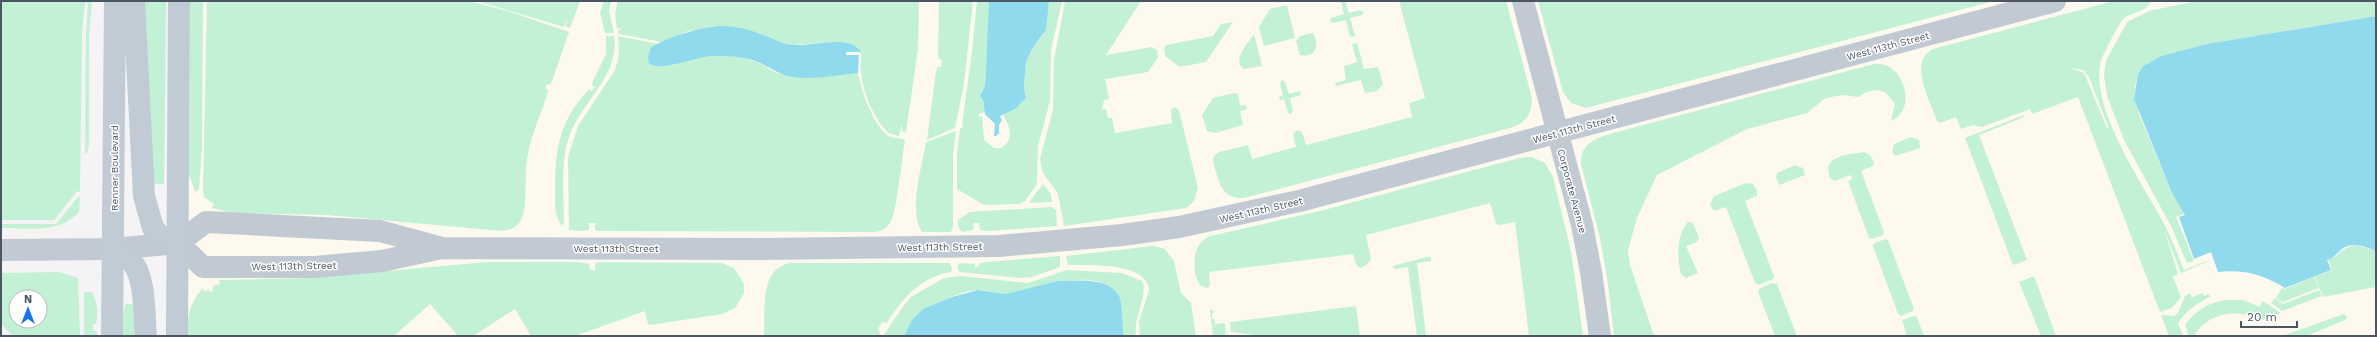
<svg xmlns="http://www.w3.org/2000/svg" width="2377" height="337" viewBox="0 0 2377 337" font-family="'Work Sans',sans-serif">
<rect width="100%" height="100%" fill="#f5f3f3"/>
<path fill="#fdf9ef" d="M179,1H2376V336H177Z"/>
<path fill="#c3f1d5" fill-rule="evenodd" d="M1,1H85L82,34L80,192L77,191L54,220H1Z
M88,1H92L89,35V145L87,153H85L86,36Z
M142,1H166L164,184H152Z
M190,1H203L202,149L199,189L195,192L189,174Z
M207,1H468L508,11L569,32L552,81L550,85L547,84L545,88L548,90L547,95C540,116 530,138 527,160C524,177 528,204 522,218C518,227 511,230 502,231L326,215L232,213L212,208L214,204L204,197L203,191Z
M477,1H580L570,28L566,27L567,19L564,27Z
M604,1H611L609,11L614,33H605L600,13Z
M618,1H919L918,49L906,132L902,131V124L899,136L890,134C875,122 862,91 861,72C860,63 863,55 858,48L830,42L793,45L778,42L760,33L719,26L688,31L662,42L619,34L618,31L623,27L617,29L615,14Z
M939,1H973L964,84L955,128L927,140L936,71L938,67H941L942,60L939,59L938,54Z
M977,1H989L990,6L985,85L981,91L985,112L979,114V117L982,116L984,140L994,148H1001C1015,139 1010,127 1003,115C1014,109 1021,107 1026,94L1024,87L1026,62L1032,49L1044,34L1049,1H1062L1051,50L1050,101L1038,146L1037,184L1025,201L1019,204L984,205L957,189V152L960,129L964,126L962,125L972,52Z
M1065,1H1141L1106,55L1152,47L1157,50L1158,58L1148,72L1105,79L1109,99L1104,100L1102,109H1106L1108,118H1112L1115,133L1172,123L1171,109L1175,107L1179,110L1198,188L1194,201L1186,208L1064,226L1058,194L1043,173L1040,159L1053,110L1054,60Z
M1341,1H1345L1349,13L1360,10L1364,12L1362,15L1350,18L1355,36L1350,37L1346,20L1333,23L1330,21L1331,18L1344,14Z
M1399,1H1506L1532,98C1532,114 1526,123 1510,128L1244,198C1225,199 1220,187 1216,172C1214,166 1212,162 1214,156L1219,152L1248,145L1252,159L1296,147L1293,134L1297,130L1302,132L1306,145L1412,117L1409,103L1425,98Z
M1538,1H1994L1586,108L1571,103L1563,92Z
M2114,1L2150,2C2149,11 2130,13 2123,19C2120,22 2102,56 2101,61C2089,106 2141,181 2162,220C2171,236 2177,253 2184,270L2206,261L2212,276L2206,262L2181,273L2164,229L2178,274L2170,278L2173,277L2181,297L2172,308L2160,312L2078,97L2032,114L2030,109L1982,127L1973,125L1961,129L1956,117L1940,123L1937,121C1931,102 1907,62 1933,49ZM2070,68L2083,70L2089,77L2109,129L2107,128L2084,73Z
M2197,1H2376V16L2207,44L2161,56L2143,66L2138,74L2135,87L2139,114L2172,193L2185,213L2176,217L2194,261L2187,263L2171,226L2124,140L2107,96L2104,75L2106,61L2127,22L2149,11Z
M1287,5L1295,38L1264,46L1259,27L1270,9Z
M1233,22L1206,62L1180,67L1165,56L1164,48L1166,45L1213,36L1221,24Z
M1313,33C1320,45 1316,58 1300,55L1296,41L1300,36Z
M1254,34L1262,66L1244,69C1231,60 1248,44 1254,34Z
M606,36H614C620,77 581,101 569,137C560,163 564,195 564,222L562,226C554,215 555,204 555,191C555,149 559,121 589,89L592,91L595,87L592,85L593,81L606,54Z
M618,36L658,44L651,47L672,66C695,54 730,51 754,61C763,64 772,72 781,74C801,80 838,75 858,73C862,92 872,122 887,135C892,139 899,137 905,140C902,156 897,213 890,223C886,229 881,231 875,232L599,231L595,230V223H589V230L580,231L569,230L568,157L578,126L615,70L619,55Z
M1357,43L1364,69L1378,67L1383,84L1377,91L1365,93L1361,80L1336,86L1335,83L1346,80L1344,66L1357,62L1352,44Z
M1874,64C1903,59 1919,110 1891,121L1895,104L1886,93L1878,90L1866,92L1859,97L1842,95L1831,97L1824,99L1807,113L1747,129L1657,175L1637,218L1628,250L1630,265L1654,336H1614L1608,284L1600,238L1581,164C1580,143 1597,138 1613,133Z
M1282,80L1285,82L1289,94L1300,91L1301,95L1290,98L1293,111L1291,114L1288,113L1284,99L1280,100L1279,97L1283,95L1280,84Z
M1234,93L1238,94L1240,106L1246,105L1247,109L1240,111L1243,125L1215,133L1207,131L1202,115L1213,98Z
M2024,115V117L1979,135L2027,260L2013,265L1965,138Z
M956,131L953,155V226L951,232H922C908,211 922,166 926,142Z
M1911,137L1919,140L1920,148L1895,156L1892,152L1894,144Z
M1864,152L1870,155L1874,163L1873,166L1861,171L1884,232L1883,235L1872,239L1869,238L1849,184L1848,181L1852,180L1851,175L1834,181L1830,178C1821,155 1848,155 1864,152Z
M1532,157L1545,163L1553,177L1571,251L1583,336H1529L1515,222L1501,225L1496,224L1490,203L1366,235L1371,259L1366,265L1360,268L1356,265L1353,254L1209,272L1210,285L1208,288L1201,286C1190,271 1192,243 1210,236L1320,211L1519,158Z
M1795,165L1803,168L1805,175L1779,185L1776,177L1777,173Z
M1746,183L1753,184L1757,191V196L1745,201L1774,276L1773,279L1758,285L1755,283L1726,207L1714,211L1710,205L1714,196Z
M1043,184L1051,194L1052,202L1030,203V201Z
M78,197H80L79,212C59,234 28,228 1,228V224H56Z
M1051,207L1056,210L1057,226L988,231L980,230L979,223H974L973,230L962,232L958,226V220L969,212Z
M1688,222L1693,223L1699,238L1697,242L1686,246L1698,273L1686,278L1681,274C1677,258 1676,236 1688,222Z
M1885,239L1888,240L1914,309L1913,311L1901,316L1898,314L1873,246V244Z
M2356,245L2376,251V287L2323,297L2315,277L2332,270L2328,260C2340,256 2340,248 2356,245Z
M1153,246L1165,249L1174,261L1181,293L1191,303L1196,336H1140L1139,322L1149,290C1148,262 1088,265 1068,265L1066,256Z
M1060,256V267L1032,277L1020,278L960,272L957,268L959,263L975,264V267L979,266L980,263L987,262Z
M1427,257H1431V261L1417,263L1426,336H1417L1408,267L1395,269L1393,266Z
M487,262H578L589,264L590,270H595V264L599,262L721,263L734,268L744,284V293L735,308L722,314L650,325L648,324L645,311L575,336H531L515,309L473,336H458L430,304L394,336H187C188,317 189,303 203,288L205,292L209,289V292L213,291V286L220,284L219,280L309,278Z
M791,263H950L952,269L951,272C921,277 902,298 887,323L882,322L878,329L880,333L879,336H764C766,311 758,268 791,263Z
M1067,270L1122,273L1142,281C1149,295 1133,316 1136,336H1124C1121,321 1125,297 1112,288C1087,269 1037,288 1011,294C999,296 990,289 978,290C954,291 914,313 904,336H883L902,308L911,297L944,278L961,276L1028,283Z
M59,272L78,278L80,336H13L1,324V273ZM16,297H40V321H16Z
M2034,276L2056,336H2041L2019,282Z
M2314,277L2319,288L2283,302L2276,298L2282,288L2284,289Z
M1772,283L1777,284L1797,336H1775L1758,292L1759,289Z
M2319,290L2322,296L2282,311L2271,303L2275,298L2283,304Z
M84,292H92C97,303 99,312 96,324H93V331H96L98,336H84Z
M2190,293L2192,297L2203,293L2204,296L2209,294L2210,297C2197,303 2186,311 2178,323L2183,336H2169L2161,315L2174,316L2178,313L2185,296Z
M2226,300H2243L2260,307L2263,301L2281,313L2260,321C2238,307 2207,313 2194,336H2189L2185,325C2194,311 2210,302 2226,300Z
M126,304H135L137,336H122V317Z
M1356,306L1360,336H1263L1231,332L1230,322Z
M1210,309L1214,312L1212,314V319H1215V324L1225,323L1226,336H1213Z
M2344,314L2347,317L2345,320L2307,336H2282Z
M1914,316L1917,317L1924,336H1907L1902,320Z"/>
<path fill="#90daee" d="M989,1H1049L1046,30L1032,49L1026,62L1024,87L1026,98L1015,109L1000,116L1002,120L999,125V133L996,136H994L995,124L985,114L983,100L980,96L985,85L986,70Z
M2376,16V251C2366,247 2352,241 2342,249C2336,254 2334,258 2327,260L2331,270L2285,288C2263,274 2243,269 2218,272L2211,252L2194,259L2179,217L2185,215L2172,193L2134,99L2138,74L2143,66L2161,56L2207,44Z
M719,26C733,26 745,28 758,33C772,37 781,45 796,45C815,46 849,34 861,52H846V55H859L858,73C838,75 814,80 794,77C779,75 767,65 753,60C740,56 726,56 713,56C696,56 661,73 649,63L648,57L651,47C674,35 694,29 719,26Z
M1058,281C1075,281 1109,276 1119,296C1123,304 1122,326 1124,336H904L912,320L923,309L952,297L978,290L1006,294Z"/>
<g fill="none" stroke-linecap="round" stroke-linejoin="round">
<path stroke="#c1cad2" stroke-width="22" d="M1523,1L1582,225L1591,272L1600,336
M178,243L203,267H314L382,261L442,248L758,249L999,246L1122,235L1179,227L1299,201L2055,1
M1,250L113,249L178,243L206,222L380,231L439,247"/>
<path stroke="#c1cbd6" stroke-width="22" d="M134,1L144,196L153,228L159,235L178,243
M113,249C119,253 126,256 131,261C146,276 144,316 146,336
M112,336L115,1
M177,336L179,1"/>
</g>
<g text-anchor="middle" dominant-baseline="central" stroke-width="3" stroke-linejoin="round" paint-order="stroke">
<g font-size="10" fill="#4a5661" stroke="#fff">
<text transform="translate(1888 46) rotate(-15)">West 113th Street</text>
<text transform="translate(1574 129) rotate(-15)">West 113th Street</text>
<text transform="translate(114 168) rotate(-90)">Renner Boulevard</text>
<text transform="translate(1572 191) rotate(75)">Corporate Avenue</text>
<text transform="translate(1261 210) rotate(-13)">West 113th Street</text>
<text transform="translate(940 247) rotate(-1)">West 113th Street</text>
<text x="616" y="248">West 113th Street</text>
<text transform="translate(294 266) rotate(-1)">West 113th Street</text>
</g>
</g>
<rect width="2377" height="337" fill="none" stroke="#4a5661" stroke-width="4"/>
<g transform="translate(28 309)"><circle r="19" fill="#ffffff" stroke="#b7bbc0"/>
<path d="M0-3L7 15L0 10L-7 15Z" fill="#1a73e8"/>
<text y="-6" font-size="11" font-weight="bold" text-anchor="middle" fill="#4a5661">N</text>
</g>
<path d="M2241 321v6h56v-6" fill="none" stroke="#4a5661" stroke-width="2"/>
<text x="2247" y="321" font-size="12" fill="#4a5661" stroke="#ffffff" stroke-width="3" paint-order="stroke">20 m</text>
</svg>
